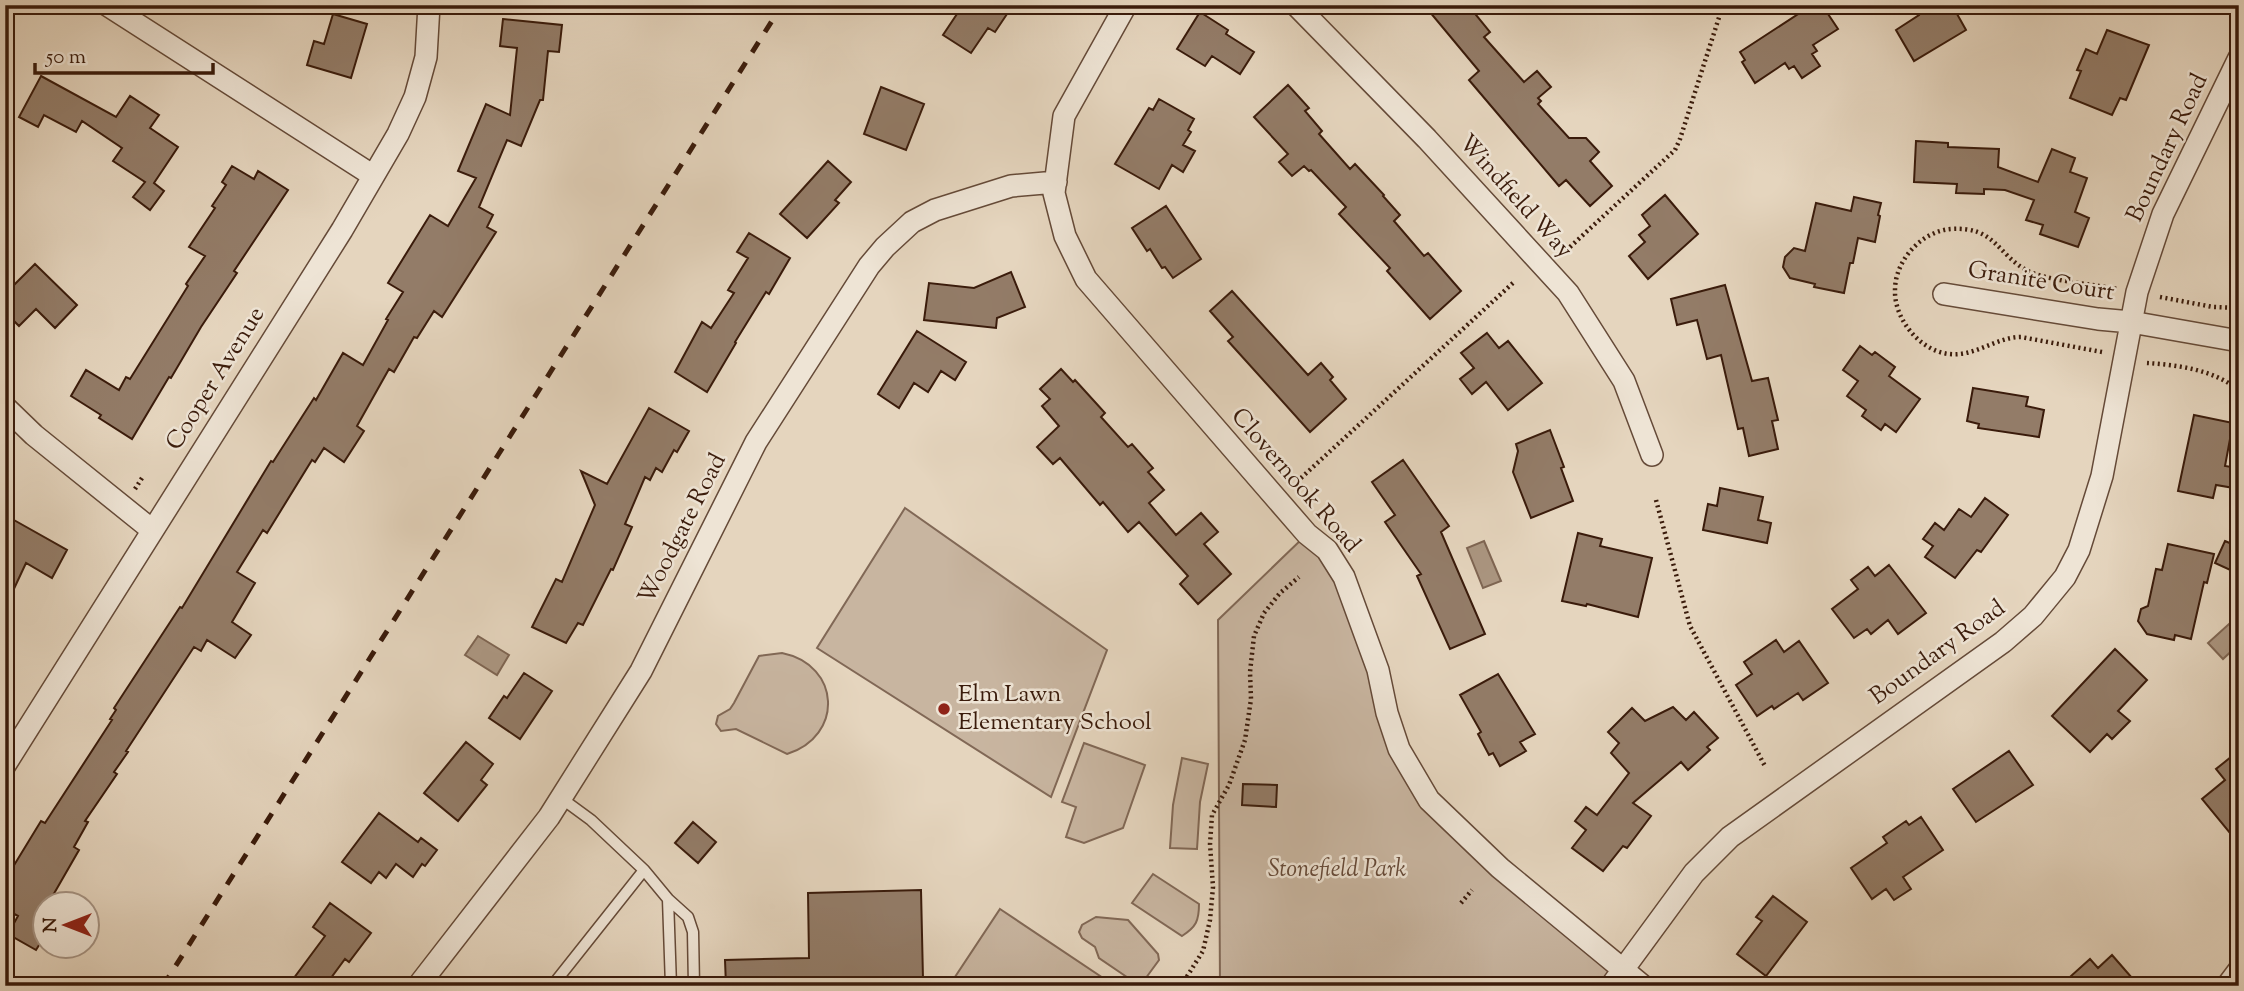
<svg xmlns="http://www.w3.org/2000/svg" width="2244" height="991" viewBox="0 0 2244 991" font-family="'Sorts Mill Goudy',serif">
<rect width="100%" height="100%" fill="#e5d5be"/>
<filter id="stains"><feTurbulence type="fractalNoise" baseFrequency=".00286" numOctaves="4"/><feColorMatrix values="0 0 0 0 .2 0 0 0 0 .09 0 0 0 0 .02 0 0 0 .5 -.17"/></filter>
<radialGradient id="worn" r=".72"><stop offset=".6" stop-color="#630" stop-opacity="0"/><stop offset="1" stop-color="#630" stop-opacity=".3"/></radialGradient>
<path fill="#c8b5a0" stroke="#816856" stroke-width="2" d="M905,508L1107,650L1051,797L817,648Z
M1307,534L1327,550L1429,800L1623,970L1611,986H1220L1218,620Z
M782,653C841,665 844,736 787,754L736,729L721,731L716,724L718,716L730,709L734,703L759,656Z
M1084,743L1145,765L1123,828L1084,843L1066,837L1076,807L1062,802Z
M1182,758L1208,764L1200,802L1197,849L1170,848L1173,805Z
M1153,874L1199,904C1199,921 1196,927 1182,936L1132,903Z
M1000,909L1115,986H949Z
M1096,917L1128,920L1158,954L1159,960L1140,986L1099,958L1095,947L1082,938L1079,932L1082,925Z"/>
<path fill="#ab9681" stroke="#7e6552" stroke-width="2" d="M1484,541L1501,581L1483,588L1467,548Z
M2239,615V644L2223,659L2208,643Z
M478,636L509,655L497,675L465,655Z"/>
<path fill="#937c68" stroke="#3a1b0b" stroke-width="2" d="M963,5H1013L995,32L988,28L971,53L943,35Z
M1424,5H1468L1490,32L1484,37L1524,82L1537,71L1551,87L1538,98L1541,101L1538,104L1569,138H1586L1599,152L1590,161L1612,186L1590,206L1566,180L1559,186L1469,80L1479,71Z
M1812,5H1822L1838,29L1813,45L1817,51L1812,54L1820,66L1802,78L1794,66L1789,69L1785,63L1755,83L1742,62L1745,60L1740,52Z
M1931,5H1952L1966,30L1914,61L1896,30L1919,15L1918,12Z
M1200,12L1228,30L1226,34L1254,52L1240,74L1212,56L1205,66L1177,49Z
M333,14L367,24L351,78L307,65L314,41L324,44Z
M503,19L562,25L559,52L548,51L543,100H540L521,146L507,140L479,207L493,215L487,227L496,232L442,317L434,311L417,338L414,337L394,372L389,369L357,426L364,431L344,462L324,448L315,462L312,460L267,533L263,530L237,572L255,583L232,622L251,635L235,658L207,640L201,651L194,647L126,751L128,752L114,772L117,774L85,821L88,822L74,847L79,850L48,904H46V934L36,950L8,934L18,916L5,909V880L41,821L45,823L112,720L110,719L116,710L114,708L180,607L182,608L271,461L273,462L314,398L316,400L343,353L363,365L388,320L386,319L403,292L388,283L430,215L448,226L476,178L458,171L486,104L510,115L517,48L500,46Z
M2107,30L2149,45L2126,100L2120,98L2112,115L2070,98L2081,71L2077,70L2086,49L2097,54Z
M41,76L116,117L130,96L159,115L150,128L178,147L154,183L164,191L150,210L133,197L145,182L113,161L122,148L82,121L76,132L44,115L38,127L19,117Z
M1288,85L1309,108L1305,111L1322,131L1319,134L1350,169L1355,164L1384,195L1383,196L1400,215L1394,221L1424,256L1428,253L1461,291L1430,319L1387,271L1390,268L1339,214L1346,207L1311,170L1309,171L1304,166L1292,176L1279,162L1288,154L1254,117Z
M881,87L924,104L906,150L864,134Z
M1159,99L1194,119L1188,130L1191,132L1183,145L1195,151L1183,172L1172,165L1159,189L1115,164L1149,108L1153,110Z
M1916,141L1948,143V147L1999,149L1998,167L2038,182L2052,149L2075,158L2070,172L2087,178L2075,212L2089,218L2078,247L2040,234L2043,225L2026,220L2034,200L2005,190L1984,189V194L1956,193L1957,184L1914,182Z
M828,161L851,182L835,200L839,203L807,238L780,214Z
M232,166L254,179L258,171L288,190L234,271L237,273L201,327L171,378L169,377L132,439L99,418L101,415L71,396L86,370L119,390L126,377L130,379L188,286L186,284L205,256L189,247L215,208L212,206L226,185L222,182Z
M1665,195L1698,234L1648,279L1629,256L1645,242L1639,235L1650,226L1642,215Z
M1854,197L1881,203L1878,215L1880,216L1875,242L1858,238L1853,263H1850L1844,293L1814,287L1815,284L1790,278L1783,267L1785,257L1794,248L1805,251L1816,203L1851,211Z
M1166,206L1201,259L1173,278L1165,267L1162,268L1150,249L1147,251L1132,228Z
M749,233L790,258L769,294L766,292L735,342L736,343L707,392L675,372L702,322L711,328L734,293L728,290L748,258L737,252Z
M35,264L77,305L55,328L36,309L19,326L5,312V294Z
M1011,272L1025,307L997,318L996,328L924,320L929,283L974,288Z
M1725,285L1752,381L1768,378L1778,420L1772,421L1778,449L1749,456L1743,428L1738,429L1721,355L1707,359L1697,320L1677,325L1671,299Z
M1232,291L1308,375L1321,363L1333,377L1330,380L1346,399L1310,432L1228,341L1233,337L1210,311Z
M917,331L966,362L955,380L941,371L928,392L914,383L899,408L878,394Z
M1487,333L1499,348L1508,341L1542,383L1508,410L1486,382L1472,394L1460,379L1474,368L1461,353Z
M1860,346L1872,355L1875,352L1895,367L1889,376L1920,399L1896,432L1885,424L1881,430L1862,416L1866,410L1847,396L1858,381L1843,370Z
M1061,369L1073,382L1075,380L1105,413L1101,417L1128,447L1132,444L1153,468L1148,472L1164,490L1149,503L1176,535L1201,513L1218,532L1204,544L1231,574L1198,604L1180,584L1188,576L1139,522L1128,532L1103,502L1100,505L1060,458L1053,464L1037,447L1059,426L1042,406L1050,399L1040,389Z
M1973,388L2028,397L2026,406L2044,410L2039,437L1978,428L1979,424L1967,421Z
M649,408L689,431L677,452L674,450L662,472L656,468L650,480L645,477L625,524L632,527L613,570L611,569L583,625L578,623L566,643L532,627L556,579L562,582L595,505L581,471L607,484Z
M2194,415L2233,423L2225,466L2238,468L2234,488L2216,485L2213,498L2178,491Z
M1550,430L1564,467L1561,468L1573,501L1531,518L1513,472L1518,451L1516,444Z
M1403,460L1449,526L1441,532L1485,634L1450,649L1417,576L1421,574L1385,522L1395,515L1372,482Z
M1720,488L1763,497L1758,520L1771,523L1767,543L1703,530L1708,504L1717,506Z
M1985,498L2008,515L1981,552L1977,550L1955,578L1925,557L1933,546L1923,539L1935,523L1944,530L1959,509L1971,517Z
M5,515L67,550L52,578L26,563L5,608Z
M1578,533L1602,539L1600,546L1652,558L1638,617L1587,604L1586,606L1562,601Z
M2225,541L2239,547V574L2215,563Z
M2168,544L2214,554L2207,583L2204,582L2191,639L2175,635L2174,640L2147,634L2138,621L2141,609L2148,606L2156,569L2162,570Z
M1889,565L1926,613L1898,634L1888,620L1871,634L1867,629L1854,638L1832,609L1858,589L1851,580L1868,567L1875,576Z
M1776,640L1784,652L1799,641L1828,683L1803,700L1798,693L1774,709L1772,706L1757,716L1736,685L1752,674L1744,662Z
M2115,649L2147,680L2118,711L2130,721L2112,739L2107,734L2090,752L2052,716Z
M524,673L552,691L520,739L489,718L504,696L507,698Z
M1498,674L1535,734L1520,742L1526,751L1500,766L1493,753L1489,755L1478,734L1481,732L1460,695Z
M1673,707L1686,720L1694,712L1718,738L1707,747L1710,750L1688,770L1681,762L1633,803L1651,816L1627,848L1623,846L1603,871L1572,848L1586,830L1575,821L1586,807L1597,815L1629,773L1611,753L1619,743L1608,732L1632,708L1645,721Z
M466,742L493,764L481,780L487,785L458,821L424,793Z
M2009,751L2033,785L1976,822L1953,789Z
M2231,757L2239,767V844L2202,799L2225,780L2216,769Z
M1243,784L1277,785L1276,807L1242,805Z
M379,813L418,842L421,838L437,850L425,866L422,864L413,877L396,864L386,878L379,872L371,883L342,862Z
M1921,817L1943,850L1903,877L1911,889L1894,900L1886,889L1872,899L1851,868L1887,843L1883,837L1906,821L1909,825Z
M693,822L716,842L698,863L675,843Z
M921,890L923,979H901V986H726L725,960L809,958L808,893Z
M1773,896L1807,922L1766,976L1737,954L1762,921L1756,917Z
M330,903L371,933L349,962L345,959L325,986H288L325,936L313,927Z
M2112,955L2139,986H2078L2079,985L2071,976L2090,959L2098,968Z"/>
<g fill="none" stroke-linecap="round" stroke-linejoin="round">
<g stroke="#654a38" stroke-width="13">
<path id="lane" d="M561,798L591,820L644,870L668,899L671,986
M668,899L688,917L693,932L694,986
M552,986L644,870"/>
</g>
<g stroke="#654a38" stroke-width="24">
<path id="street" d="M107,5L372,175
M1126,5L1064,116L1054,193L1065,236L1086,279L1307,534L1327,550L1344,577L1378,670L1387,713L1399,749L1429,800L1500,868L1643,986
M1296,5L1427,139L1568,293L1624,381L1652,455
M1944,294L2098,319L2131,322L2239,341
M5,407L34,435L152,530
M5,765L342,230L398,134L415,97L426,57L429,5
M418,986L549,817L641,671L756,442L869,266L885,247L912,222L935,210L1011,186L1056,182
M1611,986L1694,873L1730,837L2003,642L2033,616L2065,577L2079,550L2102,476L2137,292L2163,214L2239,58
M2227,986L2239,970"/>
</g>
<path stroke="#3a1b0b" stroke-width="4.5" stroke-dasharray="2 3.5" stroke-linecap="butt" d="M1570,247L1675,150L1680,139L1723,5
M2160,297L2213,307L2239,308
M2102,352L2021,337C1996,337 1975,357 1949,354C1920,351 1894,319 1895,290C1895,260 1922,231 1951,229C1996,226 1997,255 2028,271C2049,281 2092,284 2117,289
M2147,363C2178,365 2216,370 2239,391
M1301,478L1514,282
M135,489L142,478
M1656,500L1690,626L1766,768
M1461,903L1472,890
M1181,986L1203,951L1210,920L1213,887L1210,844L1212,815L1229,785L1245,740L1251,699L1250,672L1254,636L1264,613L1280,593L1299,577"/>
<use href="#lane" stroke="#eee4d5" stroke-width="10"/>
<use href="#street" stroke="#eee4d5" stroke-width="21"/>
<path stroke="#3a1b0b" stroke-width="5" stroke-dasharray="12 12" stroke-linecap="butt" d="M163,986L782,5"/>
</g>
<circle fill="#8f2418" stroke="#eee4d5" stroke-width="2.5" cx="944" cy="709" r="7"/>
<g text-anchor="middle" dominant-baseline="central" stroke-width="5" stroke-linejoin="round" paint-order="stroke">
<g font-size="24" fill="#3a1b0b" stroke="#eee4d5">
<text transform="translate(2168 148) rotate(-65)">Boundary Road</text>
<text transform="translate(1515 197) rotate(48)">Windfield Way</text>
<text transform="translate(2041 282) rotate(9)">Granite Court</text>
<text transform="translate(216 379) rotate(-58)">Cooper Avenue</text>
<text transform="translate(1295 481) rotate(49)">Clovernook Road</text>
<text transform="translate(683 529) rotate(-63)">Woodgate Road</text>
<text transform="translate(1938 653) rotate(-36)">Boundary Road</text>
</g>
<g font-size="24" fill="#3a1b0b" stroke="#eee4d5" text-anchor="start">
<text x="958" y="695">Elm Lawn<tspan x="958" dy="28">Elementary School</tspan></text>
</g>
<g font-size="24" font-style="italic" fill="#654938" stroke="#eee4d5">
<text x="1337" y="870">Stonefield Park</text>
</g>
</g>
<rect width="2244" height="991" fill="none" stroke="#e5d5be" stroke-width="28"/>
<rect x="7" y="7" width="2230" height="977" fill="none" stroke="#3a1b0b" stroke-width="3.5"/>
<rect x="14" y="14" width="2216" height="963" fill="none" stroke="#3a1b0b" stroke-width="2"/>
<g transform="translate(66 925) rotate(270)"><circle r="33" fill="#eee4d5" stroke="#a69484" stroke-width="2"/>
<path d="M0-5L12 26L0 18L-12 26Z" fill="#8f2418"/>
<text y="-10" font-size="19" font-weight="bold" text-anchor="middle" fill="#3a1b0b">N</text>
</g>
<path d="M35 63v10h178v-10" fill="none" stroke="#3a1b0b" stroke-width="3.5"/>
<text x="46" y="63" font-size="21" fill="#3a1b0b" stroke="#eee4d5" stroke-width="5" paint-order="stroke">50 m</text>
<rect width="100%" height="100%" filter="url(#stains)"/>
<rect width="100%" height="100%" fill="url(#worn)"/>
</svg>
